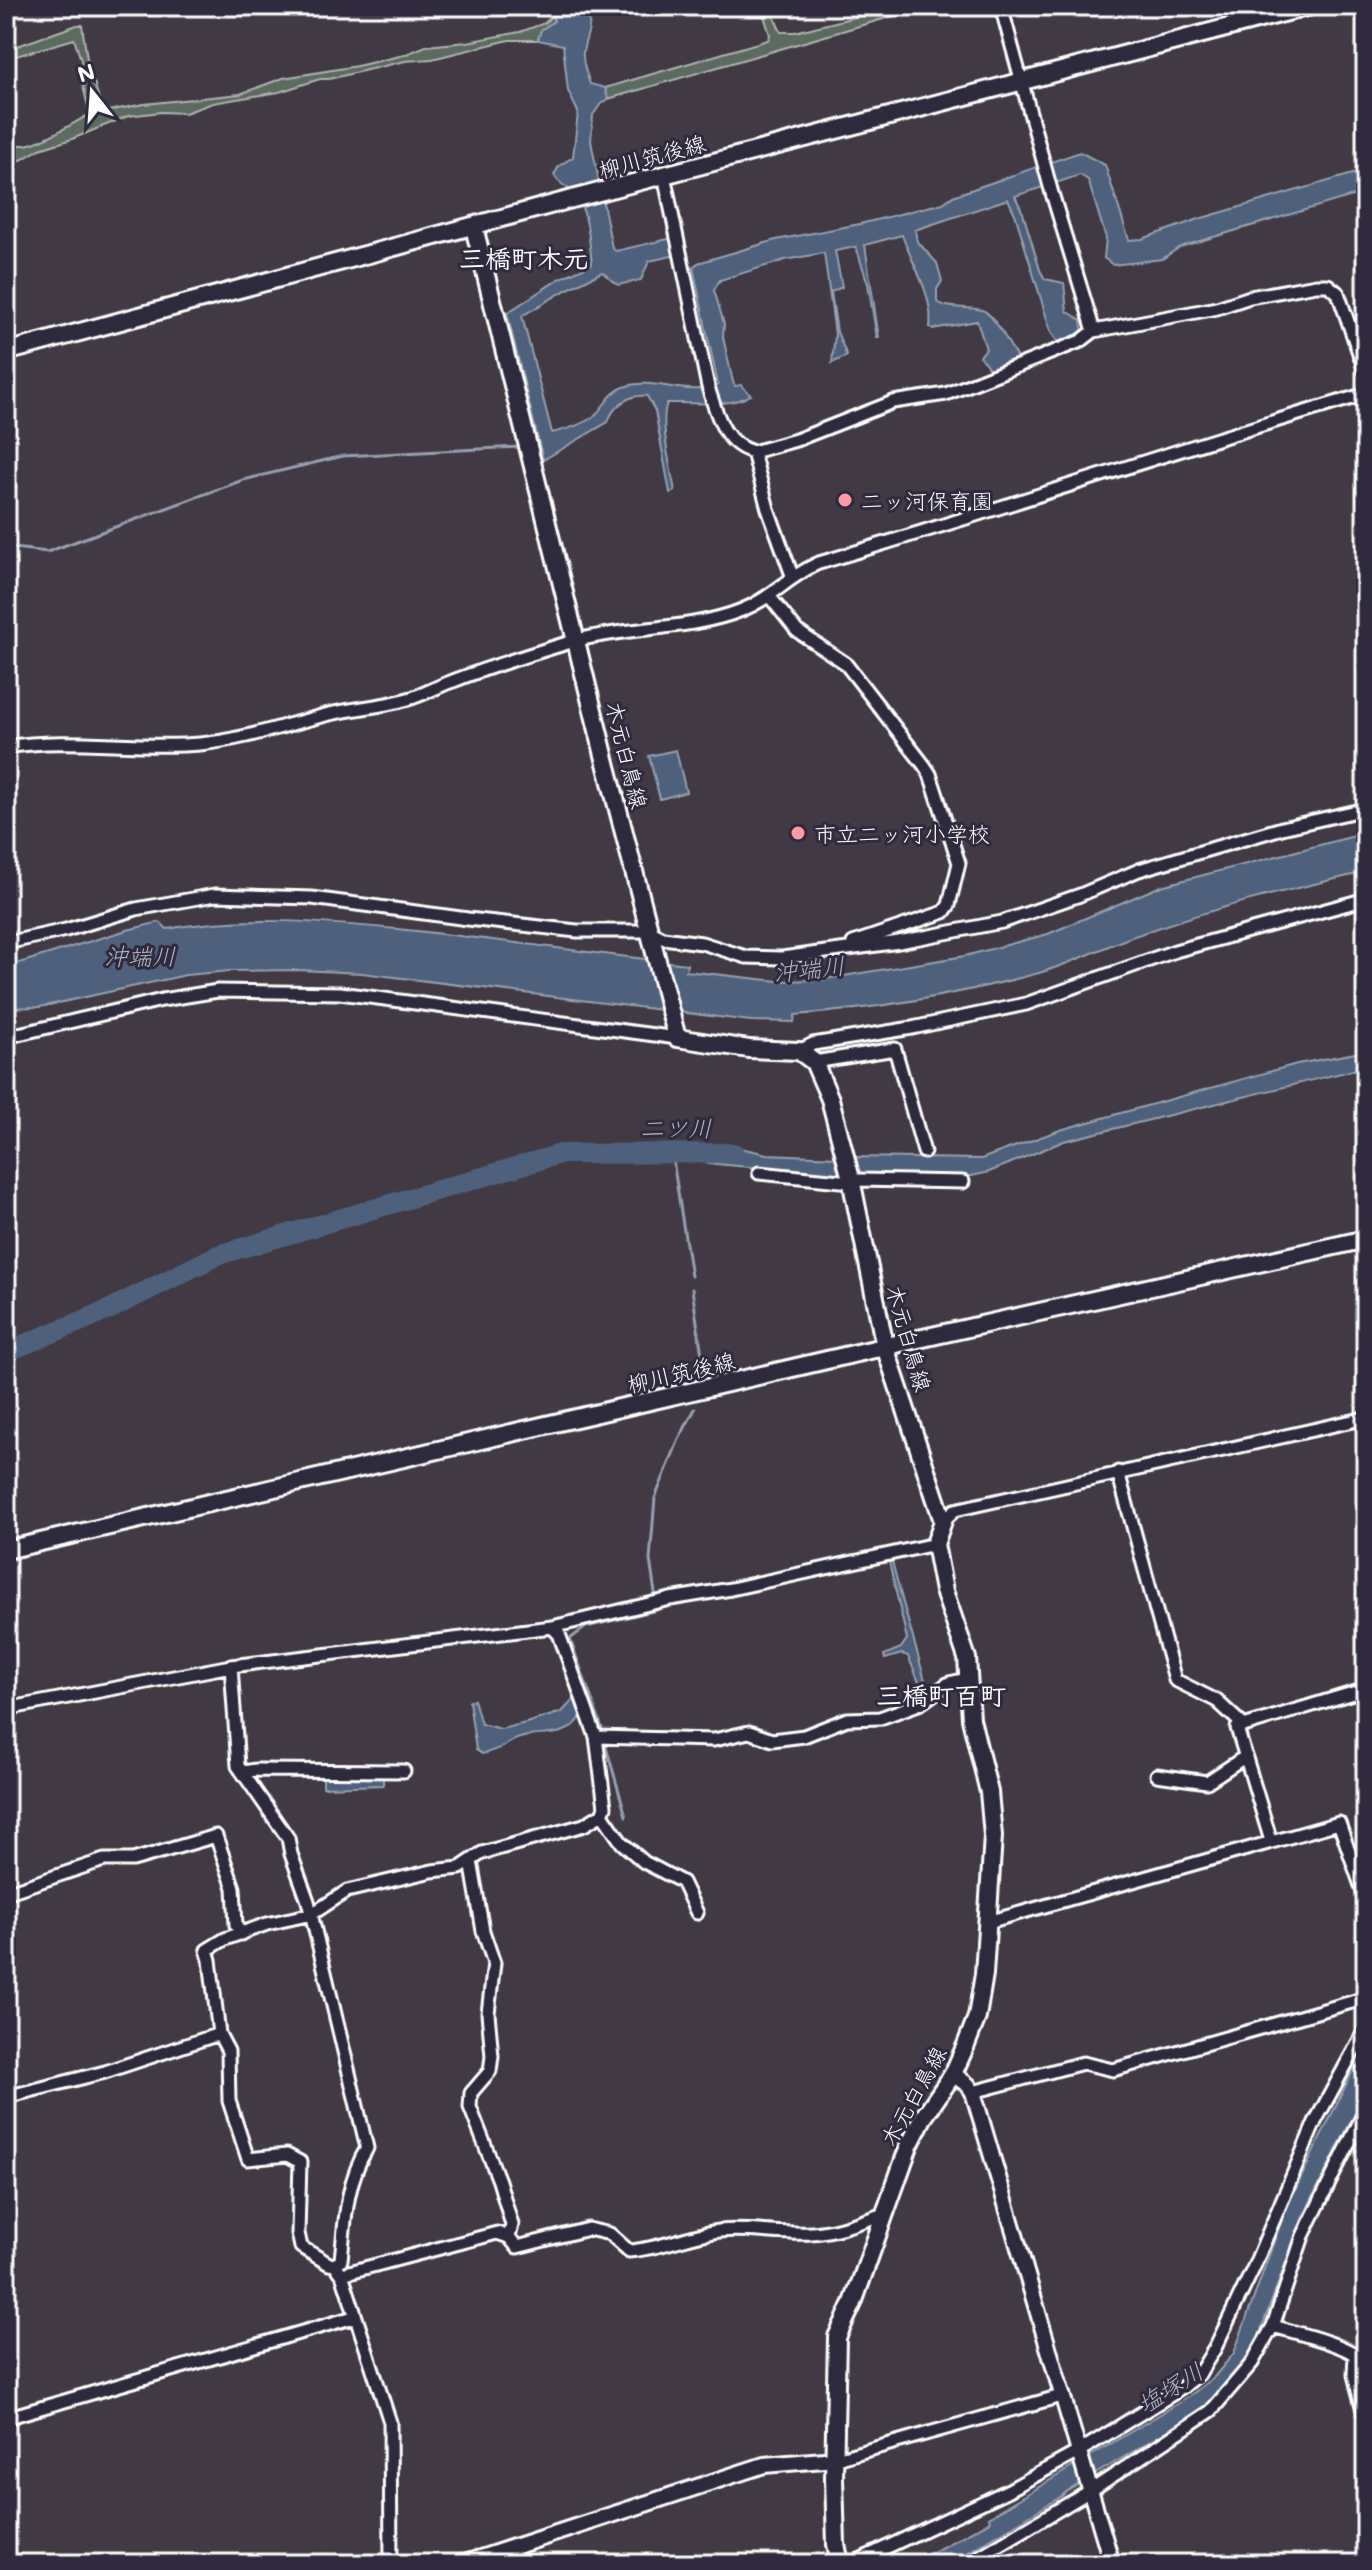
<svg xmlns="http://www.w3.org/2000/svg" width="1372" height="2570" viewBox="0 0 1372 2570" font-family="Mali,'Klee One',sans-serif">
<rect width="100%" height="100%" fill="#413a45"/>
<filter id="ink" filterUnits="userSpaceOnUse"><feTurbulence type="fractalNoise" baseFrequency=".0125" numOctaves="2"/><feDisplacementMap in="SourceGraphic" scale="16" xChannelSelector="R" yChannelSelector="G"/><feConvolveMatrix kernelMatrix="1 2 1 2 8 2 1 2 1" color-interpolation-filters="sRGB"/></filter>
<g filter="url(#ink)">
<path fill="#5d6a60" stroke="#aeb4b0" stroke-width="2" d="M761,6H769L781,32H795L883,10L889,6H928L608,99L605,88L768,40L770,35Z
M552,15L554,21L541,30L538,40H509L432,59L405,61L329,79H320L279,92L213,103L185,113L161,112L128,116L72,139L40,149L6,169V147C14,143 16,145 25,145C40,144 76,122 90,114L82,82L81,60L74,39L6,59V50L77,25H82L87,59L103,112L144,104L240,94L283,78L357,66L404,55L426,46L467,42L520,32L545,23Z"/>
<path fill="#50617b" stroke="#96a0b0" stroke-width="2" d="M552,6H580C598,26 585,32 583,53C582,63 587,75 590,84L605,88L608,99L600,105L593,115L591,141L612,248L616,251L668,239L677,243V258L672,256L649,261L641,280L618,285L602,272L566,290L522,316L552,433C566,429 580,426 593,417C605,407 608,393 624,387C654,376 685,398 718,385L693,267L698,263L776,240L860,224L943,203L953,196L1080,152L1105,165L1129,240L1142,239L1199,219L1366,170V192L1180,247L1162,259L1113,265L1104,258L1106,238L1088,180L1080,175L1015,196L1023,213L1040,270L1045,279L1064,283L1067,311L1081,320L1083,334L1060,346L1051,332L1015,214L1008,199L915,230L917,241L937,263L942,281L937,289V302C950,310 966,306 982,310C994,313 1012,350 1019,362L991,371L980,356L986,349L977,321L933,329L930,327C934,296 912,264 902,235L865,245L879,338H877L868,284L856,247L835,251L842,287L831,292L837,332L847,356L832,363L835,334L824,253L785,260L720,280L714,290L724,324L723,337L733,382L735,386L741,385L751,395C729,408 695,402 667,403C659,422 671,469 675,491L670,493L655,411L647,396C630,394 613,405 608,422L543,460L507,313L559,279L592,264C589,241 589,216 576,196C570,186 561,188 554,175L559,166L573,157L578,112L568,91L563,45L538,40L541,30L554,21Z
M676,750L686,792L660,799L649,756Z
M1366,833V872C1291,889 1216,907 1143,933C1106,945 1073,964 1035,974C957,995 875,1009 795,1015L794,1022L751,1021L362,973L298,970L230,971L186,975L40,1007L6,1008V967L127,930L160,922L167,929C242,915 321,922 397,929C494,939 591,953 687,964L686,971L778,981L819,980L965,956L1048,934L1161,886Z
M1366,1051V1067L1064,1141L989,1172L972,1176L859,1174L854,1157L981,1159L1060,1130L1297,1064Z
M706,1147L740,1148L767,1154L838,1157L844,1176L706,1163Z
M892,1561C903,1605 916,1648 928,1691L924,1694L908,1656L902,1654L885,1659L884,1655L901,1648L907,1639L889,1562Z
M574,1699L581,1717C564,1744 533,1728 511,1742C501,1748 494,1751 482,1754L476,1750L469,1701L474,1700L481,1724L501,1729L526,1723L562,1712Z
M383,1774V1785L323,1787V1776Z
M1366,2050V2091L1302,2219L1249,2362L1211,2402L1190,2417L1066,2492L1062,2496L948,2564H911L990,2521L989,2517L1187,2398L1215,2376L1234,2353L1285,2211L1354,2068L1358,2067Z"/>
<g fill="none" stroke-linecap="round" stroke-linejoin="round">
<path stroke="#96a0b0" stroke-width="3" d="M6,547L47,552L243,480L343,456L521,447
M672,1154L691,1276
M692,1289L703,1362
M655,1593L650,1560L655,1498L679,1439L695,1409
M602,1728L570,1639L586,1627L657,1610
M606,1747L626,1816"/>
<path stroke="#50617b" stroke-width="20" d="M6,1352L106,1311L218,1255L560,1154L734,1153"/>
<g stroke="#fff" stroke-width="17">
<path id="minor" d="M1001,6L1051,190L1094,331
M664,175L708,387C717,414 723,444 753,452L796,440L893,402L946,394L1081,341L1094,331L1217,308L1250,297L1316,285H1328L1338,293L1366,373
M753,452L768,509L793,578
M770,597L797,631L845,663L924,765L930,774L959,863L949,905L944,912L853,943
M6,747C71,736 135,750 200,744C241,740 279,727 318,717C348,708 378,708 408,699C423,695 438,686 453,681C492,666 534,653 574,641C629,626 689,631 742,610C771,599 790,575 819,563C1002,509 1183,447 1366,394
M6,943L66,930L136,909L215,895L312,898L468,919L577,931H649L663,938L702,943L746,957L782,958L899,942L1002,922L1080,895L1139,870L1282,828L1366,809
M6,1037L162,1000L218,991L340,993L677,1038
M799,1051L813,1044L912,1028L1026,1004L1175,951L1366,899
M814,1062L895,1049L924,1152
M759,1173L851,1182L859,1180L963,1182
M1118,1472L1175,1680L1217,1701L1243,1725
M943,1521L955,1510L1366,1418
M231,1666L238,1766L288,1838L291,1854L308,1901L367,2148C346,2182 345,2221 341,2260L335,2265L342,2274L390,2422L391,2564
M6,1709L231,1666L552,1627L670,1599L731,1589L935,1544
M596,1737L714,1740L749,1732L772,1740L804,1736L847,1719L880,1718L921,1703L949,1683L968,1679
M243,1772L256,1770L404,1771
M1157,1775L1207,1782L1246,1756
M602,1814L622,1843L644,1862L682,1882L697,1913
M1271,1841L1237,1728L1366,1689
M471,1861L483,1931L494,1963L488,2013L492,2056L490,2071L471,2093L470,2107L499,2181L512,2225L509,2237
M6,1893L104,1860H133L216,1836L234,1888L236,1925L241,1934
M988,1922L1339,1823L1366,1900
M973,2092L1083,2063L1113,2070L1366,1998
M6,2097L105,2072L219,2034
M335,2265L329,2264L301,2247L298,2233L300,2162L287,2155L248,2159L229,2101L228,2051L219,2034L210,1960L207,1950L225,1939L267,1924L312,1914L347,1891L432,1871L460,1868L482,1853L584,1825L602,1814L605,1807L596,1737L559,1634L552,1627
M342,2274L497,2233L509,2237L517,2247L588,2229L610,2234L629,2251C660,2249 688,2235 719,2231C751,2228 781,2235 812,2233C838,2231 860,2222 884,2214
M1273,2326C1293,2332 1343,2344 1355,2355L1354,2375L1366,2422
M6,2418L354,2317
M836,2459L1061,2396
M851,2564L1009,2490L1078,2452L1182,2388L1199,2374L1215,2348L1253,2269L1315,2122L1366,2028
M967,2564L1090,2491L1211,2411L1252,2363L1273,2326L1303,2236L1366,2109"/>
</g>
<g stroke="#fff" stroke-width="20">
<path id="tertiary" d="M953,2074L968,2085L973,2092L1112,2564
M462,2564L764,2465L836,2459"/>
</g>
<g stroke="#fff" stroke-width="22">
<path id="secondary" d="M474,227L605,759L677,1038L749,1049L799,1051L814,1062L830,1099L851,1179L885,1347L943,1521L935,1544L944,1591L967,1658L971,1719L989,1792L993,1836L984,1974L977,2017L966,2045L953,2074L923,2118L909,2146L853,2303L837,2337L834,2478L836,2544L840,2564
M6,352L572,199L1310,6
M6,1550L896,1344L1366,1239"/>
</g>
<use href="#minor" stroke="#2f2a3d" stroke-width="11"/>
<use href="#tertiary" stroke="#2f2a3d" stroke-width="14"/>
<use href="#secondary" stroke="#2f2a3d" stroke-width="16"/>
</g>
</g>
<g fill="#ff9aa2" stroke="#2f2a3d" stroke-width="3">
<circle cx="845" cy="500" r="8"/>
<circle cx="798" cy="833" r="8"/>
</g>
<g text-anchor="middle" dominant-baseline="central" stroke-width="6" stroke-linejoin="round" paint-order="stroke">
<g font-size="22" fill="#fff" stroke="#2f2a3d">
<text transform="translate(652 156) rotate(-15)">柳川筑後線</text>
<text transform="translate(627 755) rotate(76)">木元白鳥線</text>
<text transform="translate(909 1338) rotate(74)">木元白鳥線</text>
<text transform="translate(681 1372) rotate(-13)">柳川筑後線</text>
<text transform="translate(913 2096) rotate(-61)">木元白鳥線</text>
</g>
<g font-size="22" fill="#fff" stroke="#2f2a3d" text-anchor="start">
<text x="861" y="500">二ッ河保育園</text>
<text x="814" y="833">市立二ッ河小学校</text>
</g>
<g font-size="24" font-style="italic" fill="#b0b8c4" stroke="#2f2a3d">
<text x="140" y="955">沖端川</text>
<text transform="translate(809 968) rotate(-6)">沖端川</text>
<text x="676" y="1127">二ツ川</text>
<text transform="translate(1170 2387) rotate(-32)">塩塚川</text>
</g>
<g font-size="26" font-weight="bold" fill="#fff" stroke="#2f2a3d">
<text x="524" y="258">三橋町木元</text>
<text x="941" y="1695">三橋町百町</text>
</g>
</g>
<rect width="1372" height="2570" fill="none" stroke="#2f2a3d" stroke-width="32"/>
<rect x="16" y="16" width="1340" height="2538" fill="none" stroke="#fff" stroke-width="3" filter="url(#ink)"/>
<g transform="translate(92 92) rotate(343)" stroke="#2f2a3d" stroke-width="6" paint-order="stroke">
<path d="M0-6L14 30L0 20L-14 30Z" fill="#ffffff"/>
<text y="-12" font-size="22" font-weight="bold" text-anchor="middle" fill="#ffffff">N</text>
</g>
</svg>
